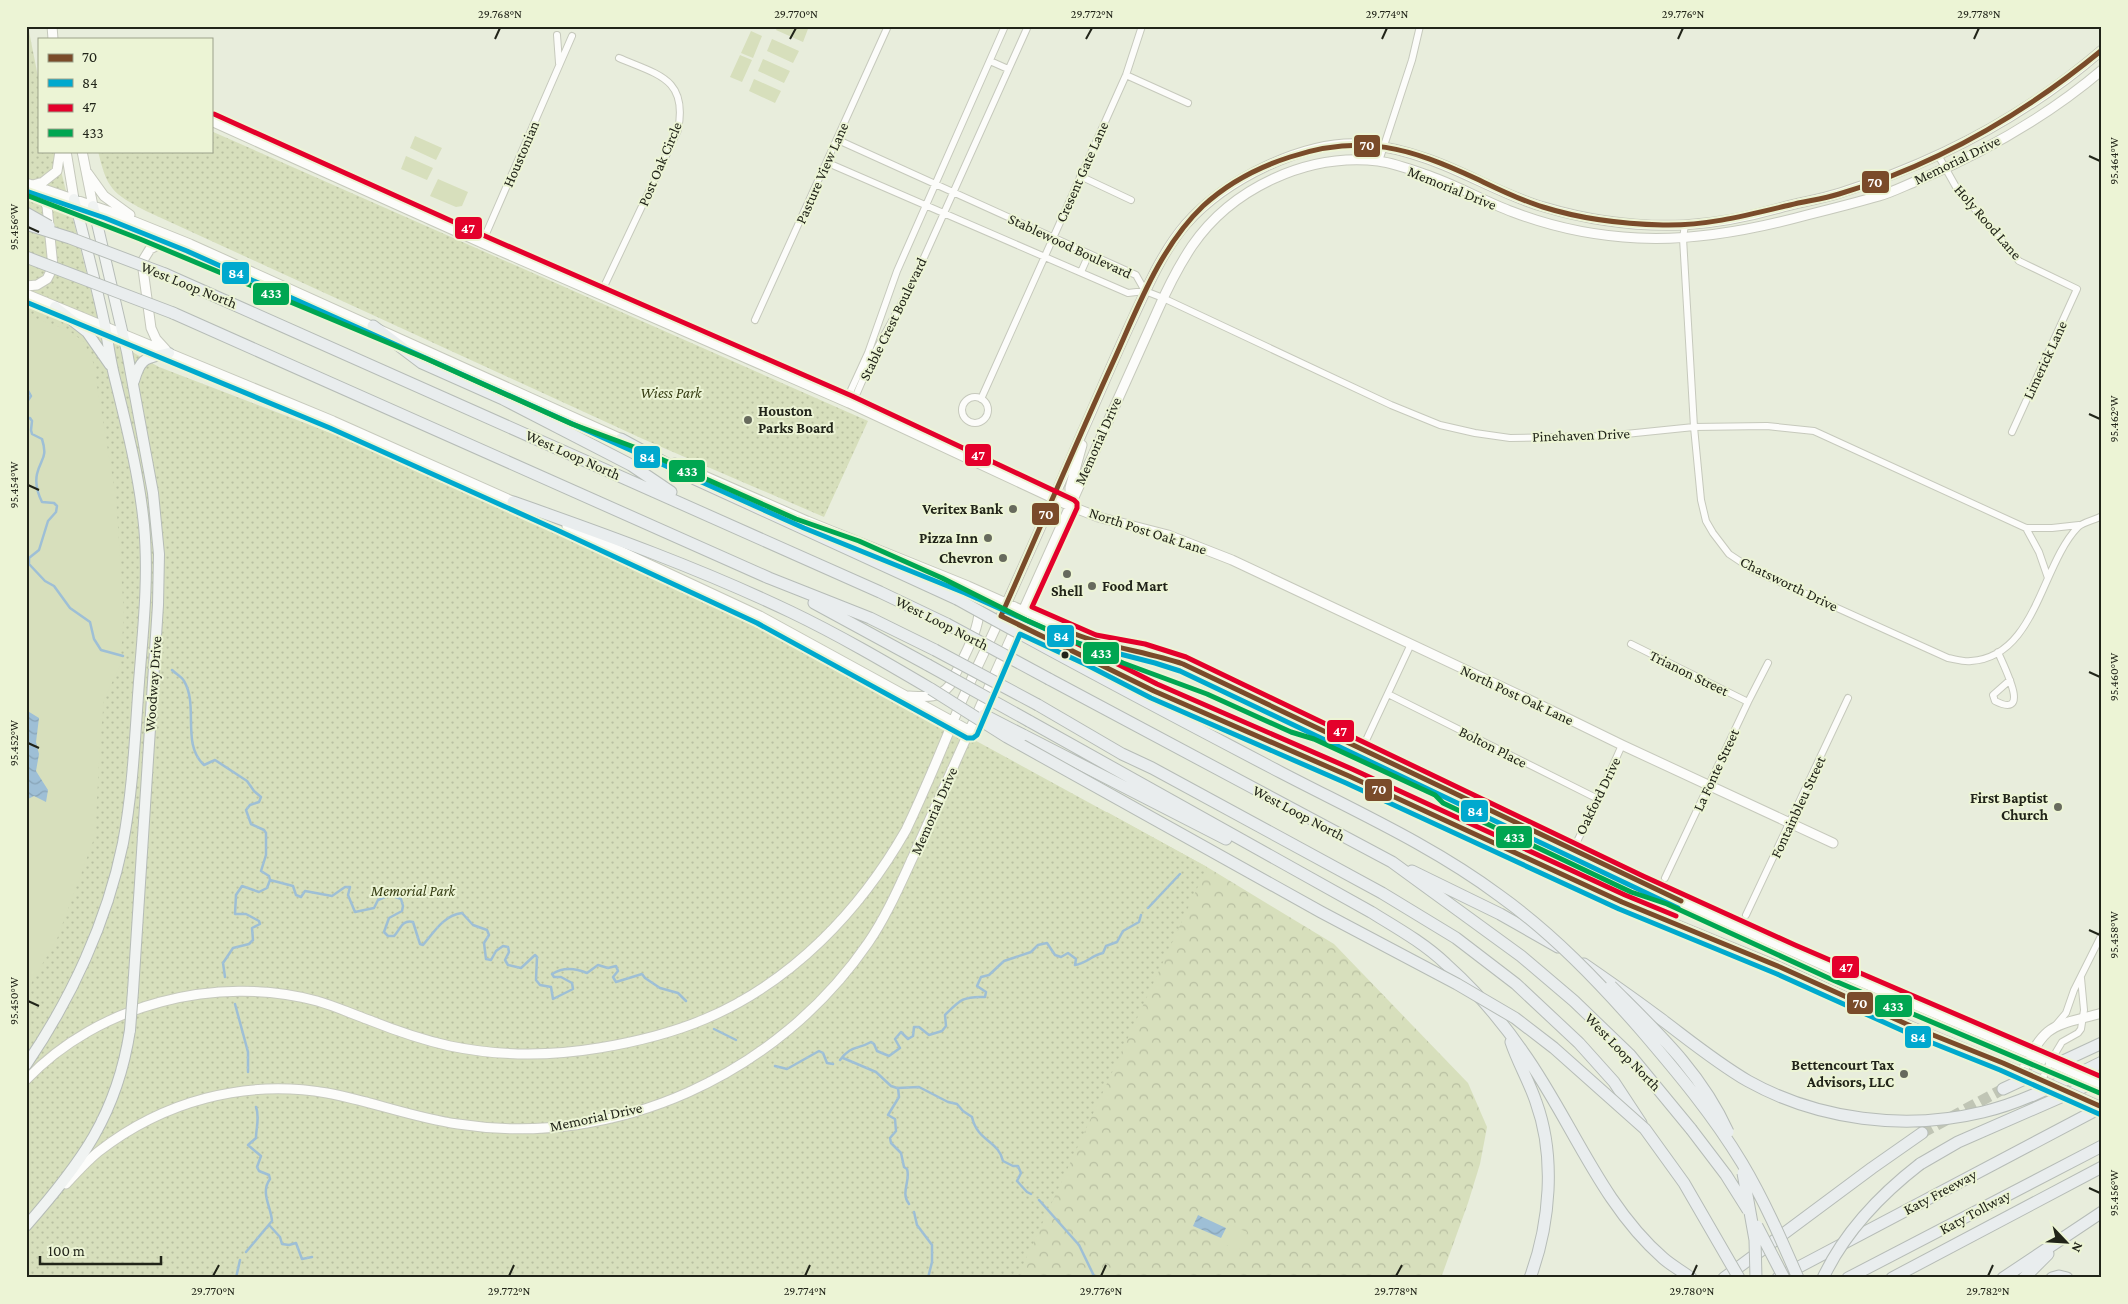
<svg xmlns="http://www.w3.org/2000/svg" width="2128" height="1304" viewBox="0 0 2128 1304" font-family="'Crimson Pro',serif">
<defs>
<pattern id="forest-crowns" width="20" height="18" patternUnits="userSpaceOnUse" patternTransform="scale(1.25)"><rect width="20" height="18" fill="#d7dfbc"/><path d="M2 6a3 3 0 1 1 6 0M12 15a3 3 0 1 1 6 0" fill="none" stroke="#b8bfa1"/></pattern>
<pattern id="park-dots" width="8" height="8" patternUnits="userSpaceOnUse" patternTransform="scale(1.25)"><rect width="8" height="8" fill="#d7dfbc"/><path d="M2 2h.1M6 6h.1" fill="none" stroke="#b8bfa1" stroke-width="1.8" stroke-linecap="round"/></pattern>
<pattern id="water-waves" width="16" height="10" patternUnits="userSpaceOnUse" patternTransform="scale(1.25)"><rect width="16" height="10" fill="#9ebfd6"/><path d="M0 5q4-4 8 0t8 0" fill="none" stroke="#88a4b7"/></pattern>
</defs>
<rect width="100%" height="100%" fill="#e8eddc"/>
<path fill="url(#forest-crowns)" d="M1107,812L1207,867L1334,944L1468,1083L1487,1127L1480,1164L1468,1203L1441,1278H130Z"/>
<path fill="url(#park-dots)" d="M26,26H28L39,82V151H56L102,335L159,367L375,450L586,546L848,671L1207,867L1017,1278H26Z
M211,131L868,421L824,517L643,439L146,211C112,193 107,189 98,151H211Z"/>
<path fill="#d7dfbc" d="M778,26H801L808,29L803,42L776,30Z
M751,31L762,36L753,58L741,53Z
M772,39L799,51L793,63L767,51Z
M740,55L752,60L742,82L730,77Z
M763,59L790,71L784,83L758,71Z
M754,79L781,91L775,103L749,91Z
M415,136L442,148L436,160L410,148Z
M406,156L433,168L427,180L401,169Z
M438,179L468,192L462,206L456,207L430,196Z
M26,315L68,330L84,342L93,362L116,498L124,615L120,666L104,699L100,744L95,836L57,939L26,992Z
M1196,1211L1247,1232L1239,1251L1189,1226Z"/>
<path fill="url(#water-waves)" d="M26,710L39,718L36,742L39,754L36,771L48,790L46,802L34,796L28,799L26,803Z
M1198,1215L1226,1228L1221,1238L1193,1226Z"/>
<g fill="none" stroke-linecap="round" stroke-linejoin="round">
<path stroke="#9ebfd6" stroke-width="2.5" d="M26,387L31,396L26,403
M26,419L30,418L32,421L31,430L32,434L42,439C48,458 41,458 37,474C35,483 38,494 42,502L54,503L57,506L56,512L48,521L39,550L29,558V564L45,581L54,586L70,608L90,622L94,639L101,650L123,656
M172,670C176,674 182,677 184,681C199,706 181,744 204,765L215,760L247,781L254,791L261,797L259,802L250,805L246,810L251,824L264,830L266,833V855L261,871L269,876L270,880L267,888L259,892L242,886L236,895L235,914H246L259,921L260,924L252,928L253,940L249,944L233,948L223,963L225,977
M270,880L293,886L296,895L301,897L305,891L332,896L345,887H350L348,895L355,912L374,908L378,900L390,895L401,899L403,906L402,911L389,918L384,932L388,936H394C400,930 402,919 413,922L420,944L423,945C434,932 444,915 462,913L473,925L487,930L489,935L484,943L486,959L491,960L496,951L503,946L508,947L509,952L505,960L508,965L521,968L535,955L537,957L536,980L540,985L551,987L553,999L573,989L572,983L561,977H554L552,974C563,967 575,968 587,973L598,965L608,968L616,966L618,971L613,977L616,982L642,974L645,978L660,988L678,993L686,1001
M1148,908L1180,874
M235,1004L248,1052V1072
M714,1029L736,1040
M843,1058L876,1072L891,1086L897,1088L919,1087L948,1102L957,1104L963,1111L972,1117C977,1141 999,1141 1003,1161L1013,1166H1018L1021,1173L1017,1181L1027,1192L1031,1194
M840,1060C851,1045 857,1050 871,1042L874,1044L877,1051L889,1056L900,1048L895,1039L901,1032L908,1039L913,1036L914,1027H919L929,1035L942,1031L946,1026L945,1015C960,1000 963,996 985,997L986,992L977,986L981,977L989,975L1004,961L1031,952L1038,945L1047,943L1055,955L1061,957L1068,953L1076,959L1075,965C1086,964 1092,955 1103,953L1106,946L1117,942L1123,931L1139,922L1141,915
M775,1066L787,1069L819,1051L823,1053L827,1063L833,1064
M898,1088L899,1097L888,1115L895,1119L896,1131L890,1138L891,1143L901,1153L904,1167L907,1169C911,1181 900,1192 909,1204
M1039,1200L1079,1245L1095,1278
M914,1212L917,1225L932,1245V1262L928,1278
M270,1226L280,1237L282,1244L289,1245L296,1243L302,1259L312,1257
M246,1252L272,1221C271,1206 260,1193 270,1179L269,1175L259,1171L257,1167L261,1156L248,1145L256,1138C256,1128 260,1117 256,1107
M236,1278L240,1260"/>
<path stroke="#c0c5b5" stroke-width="11" stroke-dasharray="11 5.5" stroke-linecap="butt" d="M1922,1133L2003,1089"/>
<g stroke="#c6c9bc" stroke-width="8">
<path id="street" d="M557,35L559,63
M990,61L1008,69
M1126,75L1188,103
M838,140L1136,275L1145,291
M1938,155L1956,187L2019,261L2077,289L2012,432
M1379,161L1412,60L1420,26
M828,163L1128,293L1145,291L1163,298L1391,405L1440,425L1475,433L1510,438L1606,436L1694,427L1767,426L1814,431L2026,528H2052L2079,525
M1080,176L1131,200
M1685,225L1683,238L1694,427L1701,500L1706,521L1713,533L1729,554L1753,570L1948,658C1955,659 1963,662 1971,661C2036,657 2041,565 2078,527C2083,522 2095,520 2102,516
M482,243L572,36
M1081,272L1089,254
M600,295L678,130C688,79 659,75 619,58
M755,320L888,26
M962 410a13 13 0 1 1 26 0a13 13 0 1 1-26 0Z
M981,399L1126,75L1142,26
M850,401L851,390L868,353L897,271L1005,26
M849,403L857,393L873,356L913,282L1028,26
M2026,528L2039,552L2048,578
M1631,644L1748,702
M1998,652C2003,665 2033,720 1995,701L1993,695L2010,680
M1388,694L1598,799
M1362,749L1411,644
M1561,874L1598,799L1622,745
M1665,878L1748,702L1768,663
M1746,915L1848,698
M2055,1026L2066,1013L2074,990L2102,934
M2050,1062L2062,1042L2078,1033L2081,1029L2084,1010L2081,978"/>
</g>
<g stroke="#c6c9bc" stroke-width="11">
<path id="secondary" d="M52,26L53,39
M211,121L482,243L849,403L1070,506L1098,517L1168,535L1232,560L1536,703L1622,745L1833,843
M66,151L74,199
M82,151L93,206
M86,171L104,196L130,215
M26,183L108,211L190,244L626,441
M33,185L43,182L57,171L60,151
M26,286L37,285L47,279L53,267L47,206L41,195L28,187
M26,294L333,421L519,504
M166,350L156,339L151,328L142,262L150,249L160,244H185
M675,463L807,521L968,586L1079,636C1113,648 1149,650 1183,664L1640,883L1854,979L2050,1062
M1070,500V488L1082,445
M567,526L760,616L970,731
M1001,616L1090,658L1154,691L1349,776L1622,902L1780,967L1913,1027L2022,1072C2046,1022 2051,1027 2102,1013
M909,696C925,697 939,699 950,685C959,665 984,625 978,604C977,598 972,592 968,587
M26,1080C98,1004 217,974 317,1001C335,1006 352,1014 369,1020C394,1030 423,1040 450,1046C498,1056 551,1056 599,1048C635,1042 672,1033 705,1019C792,982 860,911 906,830C925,790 942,749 959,707C972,677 987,647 1001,616C1028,555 1056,494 1082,433C1099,395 1115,356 1133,318C1148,286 1162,252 1186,224C1225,180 1303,140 1363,144C1385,146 1408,152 1428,159C1468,173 1504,196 1544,207C1588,220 1638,227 1684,225C1717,223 1752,216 1783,207C1802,202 1821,199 1840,193C1935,163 2026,116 2102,50
M66,1184C76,1173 86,1162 98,1152C163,1101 245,1079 327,1093C371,1101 414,1118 458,1124C617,1149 778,1074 868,943C886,917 899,887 912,859L1157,312C1167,289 1178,267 1192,246C1232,188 1307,153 1378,161C1393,163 1410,169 1424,174C1455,184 1483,201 1513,212C1552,227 1596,236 1638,238C1695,241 1752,230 1807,215C1831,209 1855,203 1879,196C1893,192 1906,185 1919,180C1984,152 2048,116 2102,70"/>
</g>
<g stroke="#b6bcb7" stroke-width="12">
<path id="primary" d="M93,206L127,352L153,493L159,554L158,605L133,991
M55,307L87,332L110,365
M134,381C141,356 146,359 169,353
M26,1065C71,999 107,922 123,843C133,790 135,735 139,682C143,630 149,577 144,525C139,474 126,424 114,375C110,359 108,342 105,326C96,283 85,241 74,199
M26,1226C81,1163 117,1115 130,1030"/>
</g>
<g stroke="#b6bcb7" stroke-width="13">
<path id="highway" d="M165,274L880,592L947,624
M173,313L769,578L870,618L935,650
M373,326L422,363L503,399L631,465L671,492
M621,439L695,479L957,599
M513,502C607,535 701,569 791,612C839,635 885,662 931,689
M814,603L928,665
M1049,679L1392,862L1521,956L1574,1001L1630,1055L1691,1129
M1038,705L1122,754L1152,768L1382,893L1456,938L1516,984L1579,1043L1614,1082L1641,1123
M1029,721L1371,912C1397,928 1424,943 1446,964C1475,990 1501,1020 1523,1052C1571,1119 1600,1203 1663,1258C1672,1266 1682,1271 1691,1278
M1023,735L1226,839
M1412,871L1500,914L1558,947
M1584,964C1610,982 1636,1000 1661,1019C1689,1040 1717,1063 1748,1081C1818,1120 1905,1131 1983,1112C2025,1102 2063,1081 2102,1062
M1511,1042C1518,1063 1529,1081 1536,1102C1556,1157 1550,1224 1530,1278
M2003,1089L2102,1043
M1920,1164L1958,1142L2102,1079
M1724,1278L1872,1168L1922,1133
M1778,1278L2102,1107
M1848,1278L2102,1146
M1892,1278L2102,1167
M2003,1278L2102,1212
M2024,1278L2048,1254
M2052,1278L2059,1276L2067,1278"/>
</g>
<use href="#street" stroke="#fcfcfa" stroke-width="6"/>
<use href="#secondary" stroke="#fcfcfa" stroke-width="9"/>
<use href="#primary" stroke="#f0f3f2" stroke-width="10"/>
<use href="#highway" stroke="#e9edee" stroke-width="11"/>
<g stroke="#c6c9bc" stroke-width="8" stroke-linecap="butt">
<path id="street-bridge" d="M2042,1080L2050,1062"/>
</g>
<g stroke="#c6c9bc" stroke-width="11" stroke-linecap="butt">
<path id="secondary-bridge" d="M2050,1062L2102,1085
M2022,1072L2102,1107"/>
</g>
<g stroke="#b6bcb7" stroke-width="12" stroke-linecap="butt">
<path id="primary-bridge" d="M130,1030L133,991"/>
</g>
<g stroke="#b6bcb7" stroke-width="13" stroke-linecap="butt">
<path id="highway-bridge" d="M26,213L49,226
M26,224L70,238L165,274
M26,257L173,313
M957,599C1065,659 1173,716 1282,773C1355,811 1433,846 1500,896C1553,934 1598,981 1641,1030C1677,1072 1713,1115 1742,1163C1764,1200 1781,1239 1798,1278
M947,624L1049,679
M935,650L1038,705
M928,665L1029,721
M931,689L1007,737L1321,912L1457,984L1515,1018L1554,1048L1645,1129L1684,1183L1739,1278
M984,715L1023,735
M1611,986C1657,1032 1701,1072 1728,1132
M1691,1129L1726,1175L1748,1210
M1743,1173L1755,1240L1756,1278
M1757,1226L1784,1278
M1823,1278C1845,1231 1880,1195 1920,1164"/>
</g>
<use href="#street-bridge" stroke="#fcfcfa" stroke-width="6"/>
<use href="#secondary-bridge" stroke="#fcfcfa" stroke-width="9"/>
<use href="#primary-bridge" stroke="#f0f3f2" stroke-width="10"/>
<use href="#highway-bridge" stroke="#e9edee" stroke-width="11"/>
<g stroke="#ecf4d5" stroke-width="9">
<path id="bus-1" d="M2102,50C2024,114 1936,165 1839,194C1823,199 1806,201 1790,205C1748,215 1707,226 1663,225C1623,224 1581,219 1543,207C1520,200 1498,189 1477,179C1410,148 1363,133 1290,157C1259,167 1228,183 1203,206C1160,247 1138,307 1114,360C1075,445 1039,531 1001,616L1154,691L1349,776L1622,902L1780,967L1913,1027L2003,1063L2102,1107
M1075,634C1110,648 1148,652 1183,664L1681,901"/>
</g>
<g stroke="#ecf4d5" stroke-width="9">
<path id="bus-2" d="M26,191L105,218L187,251L804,528L965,593L1077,643L1155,663L1180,671L1678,908
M26,302L330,428L557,530L757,623L967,738H973L977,735L1020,634L1087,665L1151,698L1346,783L1619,909L1777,974L1910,1034L2000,1070L2099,1114"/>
</g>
<g stroke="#ecf4d5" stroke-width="9">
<path id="bus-3" d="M214,114L485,236L852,396L1074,500L1077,503V508L1032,607L1096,635L1145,644L1186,657L1643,876L1795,945L2102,1077
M1074,642L1157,684L1352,769L1625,895L1676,916"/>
</g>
<g stroke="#ecf4d5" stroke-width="9">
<path id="bus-4" d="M26,195L140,239L427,359L572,424L634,447L796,519L859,541L942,578L1026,620L1123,663L1207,694L1291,732L1314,739L1435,795L1443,803L1631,892L1667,904L1835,981L2102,1094"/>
</g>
<use href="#bus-1" stroke="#7a4b2a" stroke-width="5"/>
<use href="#bus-2" stroke="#00a9ce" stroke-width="5"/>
<use href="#bus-3" stroke="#e4002b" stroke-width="5"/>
<use href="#bus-4" stroke="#00a651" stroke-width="5"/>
</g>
<path fill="none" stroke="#212419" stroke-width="2" d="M495,39L500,28M790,39L796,28M1086,39L1092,28M1382,39L1387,28M1678,39L1683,28M1974,39L1979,28M2089,156L2100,161M28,227L39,232M2089,414L2100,419M28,485L39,490M2089,672L2100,677M28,743L39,748M2089,930L2100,935M28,1001L39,1006M2089,1188L2100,1193M213,1276L219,1265M509,1276L514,1265M805,1276L810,1265M1101,1276L1106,1265M1396,1276L1402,1265M1692,1276L1697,1265M1988,1276L1993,1265"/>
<g fill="#676a5d" stroke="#ecf4d5" stroke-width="2">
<circle cx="748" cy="420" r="5"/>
<circle cx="1013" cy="509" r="5"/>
<circle cx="988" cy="538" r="5"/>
<circle cx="1003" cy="558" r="5"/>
<circle cx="1067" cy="574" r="5"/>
<circle cx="1092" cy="586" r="5"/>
<circle cx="2058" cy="807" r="5"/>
<circle cx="1904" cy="1074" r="5"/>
</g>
<circle fill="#212419" stroke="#ecf4d5" stroke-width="2" cx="1065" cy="655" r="4.5"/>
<g text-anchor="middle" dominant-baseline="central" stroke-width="4" stroke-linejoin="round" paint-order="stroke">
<g font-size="15" fill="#212419" stroke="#ecf4d5">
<text transform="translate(521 154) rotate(-67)">Houstonian</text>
<text transform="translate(1957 160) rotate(-26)">Memorial Drive</text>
<text transform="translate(660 164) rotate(-67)">Post Oak Circle</text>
<text transform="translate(1082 172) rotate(-66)">Cresent Gate Lane</text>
<text transform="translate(822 173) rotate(-66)">Pasture View Lane</text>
<text transform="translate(1452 188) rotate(22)">Memorial Drive</text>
<text transform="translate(1988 222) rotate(49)">Holy Rood Lane</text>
<text transform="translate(1070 246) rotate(25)">Stablewood Boulevard</text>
<text transform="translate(189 285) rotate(22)">West Loop North</text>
<text transform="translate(893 319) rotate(-64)">Stable Crest Boulevard</text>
<text transform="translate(2045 360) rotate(-65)">Limerick Lane</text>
<text transform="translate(1581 435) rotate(-2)">Pinehaven Drive</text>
<text transform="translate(1098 441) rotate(-66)">Memorial Drive</text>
<text transform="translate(573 455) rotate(24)">West Loop North</text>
<text transform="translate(1148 531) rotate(18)">North Post Oak Lane</text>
<text transform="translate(1789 584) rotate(26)">Chatsworth Drive</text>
<text transform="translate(942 623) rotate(27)">West Loop North</text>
<text transform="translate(1689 673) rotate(26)">Trianon Street</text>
<text transform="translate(153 684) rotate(-86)">Woodway Drive</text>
<text transform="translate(1517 695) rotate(25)">North Post Oak Lane</text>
<text transform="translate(1493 747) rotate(27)">Bolton Place</text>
<text transform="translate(1716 770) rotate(-65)">La Fonte Street</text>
<text transform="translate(1598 796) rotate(-64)">Oakford Drive</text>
<text transform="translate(1798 807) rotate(-65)">Fontainbleu Street</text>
<text transform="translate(934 811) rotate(-66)">Memorial Drive</text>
<text transform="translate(1299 813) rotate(28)">West Loop North</text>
<text transform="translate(1623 1052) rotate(46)">West Loop North</text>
<text transform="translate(596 1117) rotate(-12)">Memorial Drive</text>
<text transform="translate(1940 1192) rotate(-28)">Katy Freeway</text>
<text transform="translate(1975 1212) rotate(-28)">Katy Tollway</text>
</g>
<g font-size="15" font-style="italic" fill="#353c12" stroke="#ecf4d5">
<text x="671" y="393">Wiess Park</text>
<text x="413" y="891">Memorial Park</text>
</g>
<g font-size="15" font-weight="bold" fill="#212419" stroke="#ecf4d5" text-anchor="end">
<text x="758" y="411" text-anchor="start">Houston<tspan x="758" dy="17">Parks Board</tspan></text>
<text x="1003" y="509">Veritex Bank</text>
<text x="978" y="538">Pizza Inn</text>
<text x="993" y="558">Chevron</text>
<text x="1102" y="586" text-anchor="start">Food Mart</text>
<text x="1067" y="591" text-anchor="middle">Shell</text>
<text x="2048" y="798">First Baptist<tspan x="2048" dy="17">Church</tspan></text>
<text x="1894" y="1065">Bettencourt Tax<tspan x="1894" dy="17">Advisors, LLC</tspan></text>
</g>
</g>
<g stroke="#ecf4d5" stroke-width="2">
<rect x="1353" y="134" width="28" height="24" rx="5" fill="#7a4b2a"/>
<rect x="1861" y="170" width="29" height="24" rx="5" fill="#7a4b2a"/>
<rect x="454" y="216" width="29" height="24" rx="5" fill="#e4002b"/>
<rect x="221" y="261" width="29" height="24" rx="5" fill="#00a9ce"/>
<rect x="252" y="282" width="38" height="24" rx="5" fill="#00a651"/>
<rect x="964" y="443" width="28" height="24" rx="5" fill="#e4002b"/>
<rect x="633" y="445" width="28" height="24" rx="5" fill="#00a9ce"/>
<rect x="668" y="459" width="38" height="24" rx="5" fill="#00a651"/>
<rect x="1031" y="502" width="29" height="24" rx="5" fill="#7a4b2a"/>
<rect x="1046" y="624" width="29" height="24" rx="5" fill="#00a9ce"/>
<rect x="1082" y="641" width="38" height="24" rx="5" fill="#00a651"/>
<rect x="1326" y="719" width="29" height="24" rx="5" fill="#e4002b"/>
<rect x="1364" y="778" width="29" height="24" rx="5" fill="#7a4b2a"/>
<rect x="1460" y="799" width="29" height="24" rx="5" fill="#00a9ce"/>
<rect x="1495" y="825" width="38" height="24" rx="5" fill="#00a651"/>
<rect x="1831" y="955" width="29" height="24" rx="5" fill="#e4002b"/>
<rect x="1846" y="991" width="28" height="24" rx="5" fill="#7a4b2a"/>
<rect x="1874" y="994" width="39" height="24" rx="5" fill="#00a651"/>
<rect x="1904" y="1025" width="28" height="24" rx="5" fill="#00a9ce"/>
</g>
<g font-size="14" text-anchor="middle" font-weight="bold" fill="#fff">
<text x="1367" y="150">70</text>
<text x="1875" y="187">70</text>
<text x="468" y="233">47</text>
<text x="236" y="278">84</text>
<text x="271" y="298">433</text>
<text x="978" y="460">47</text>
<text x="647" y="462">84</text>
<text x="687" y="476">433</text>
<text x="1046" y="519">70</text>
<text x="1061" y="641">84</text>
<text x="1101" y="658">433</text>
<text x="1340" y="736">47</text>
<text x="1379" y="794">70</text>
<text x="1475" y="816">84</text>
<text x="1514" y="842">433</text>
<text x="1846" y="972">47</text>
<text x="1860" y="1008">70</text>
<text x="1893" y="1011">433</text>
<text x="1918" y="1042">84</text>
</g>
<rect width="2128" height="1304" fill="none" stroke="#ecf4d5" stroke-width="55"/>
<rect x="38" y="38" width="175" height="115" fill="#ecf4d5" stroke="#9ba18a"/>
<rect x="48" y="54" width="25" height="8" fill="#7a4b2a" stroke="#9ba18a"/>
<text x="82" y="62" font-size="15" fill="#212419">70</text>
<rect x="48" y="79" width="25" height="8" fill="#00a9ce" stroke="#9ba18a"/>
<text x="82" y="88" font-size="15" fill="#212419">84</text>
<rect x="48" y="104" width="25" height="8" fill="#e4002b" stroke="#9ba18a"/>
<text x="82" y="112" font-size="15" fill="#212419">47</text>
<rect x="48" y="129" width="25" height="8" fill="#00a651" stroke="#9ba18a"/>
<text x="82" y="138" font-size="15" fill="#212419">433</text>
<g transform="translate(2066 1242) rotate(115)" stroke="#ecf4d5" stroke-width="4" paint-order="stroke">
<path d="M0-4L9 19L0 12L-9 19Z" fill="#212419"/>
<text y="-8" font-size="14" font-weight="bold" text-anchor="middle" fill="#212419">N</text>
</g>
<path d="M40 1256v8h121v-8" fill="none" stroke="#212419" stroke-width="2.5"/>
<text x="48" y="1256" font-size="15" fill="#212419" stroke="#ecf4d5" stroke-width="4" paint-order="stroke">100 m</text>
<rect x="28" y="28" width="2072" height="1248" fill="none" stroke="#212419" stroke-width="2"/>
<g font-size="12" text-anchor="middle" fill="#212419">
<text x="500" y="18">29.768°N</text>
<text x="796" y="18">29.770°N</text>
<text x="1092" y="18">29.772°N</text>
<text x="1387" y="18">29.774°N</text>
<text x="1683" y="18">29.776°N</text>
<text x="1979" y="18">29.778°N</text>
<text transform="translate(2114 161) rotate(-90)" y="4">95.464°W</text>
<text transform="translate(14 227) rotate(-90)" y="4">95.456°W</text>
<text transform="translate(2114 419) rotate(-90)" y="4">95.462°W</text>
<text transform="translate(14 485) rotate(-90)" y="4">95.454°W</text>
<text transform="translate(2114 677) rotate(-90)" y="4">95.460°W</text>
<text transform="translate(14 743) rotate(-90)" y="4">95.452°W</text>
<text transform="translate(2114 935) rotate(-90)" y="4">95.458°W</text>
<text transform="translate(14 1001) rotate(-90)" y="4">95.450°W</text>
<text transform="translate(2114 1193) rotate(-90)" y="4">95.456°W</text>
<text x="213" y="1295">29.770°N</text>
<text x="509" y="1295">29.772°N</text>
<text x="805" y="1295">29.774°N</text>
<text x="1101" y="1295">29.776°N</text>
<text x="1396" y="1295">29.778°N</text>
<text x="1692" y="1295">29.780°N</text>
<text x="1988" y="1295">29.782°N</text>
</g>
</svg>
